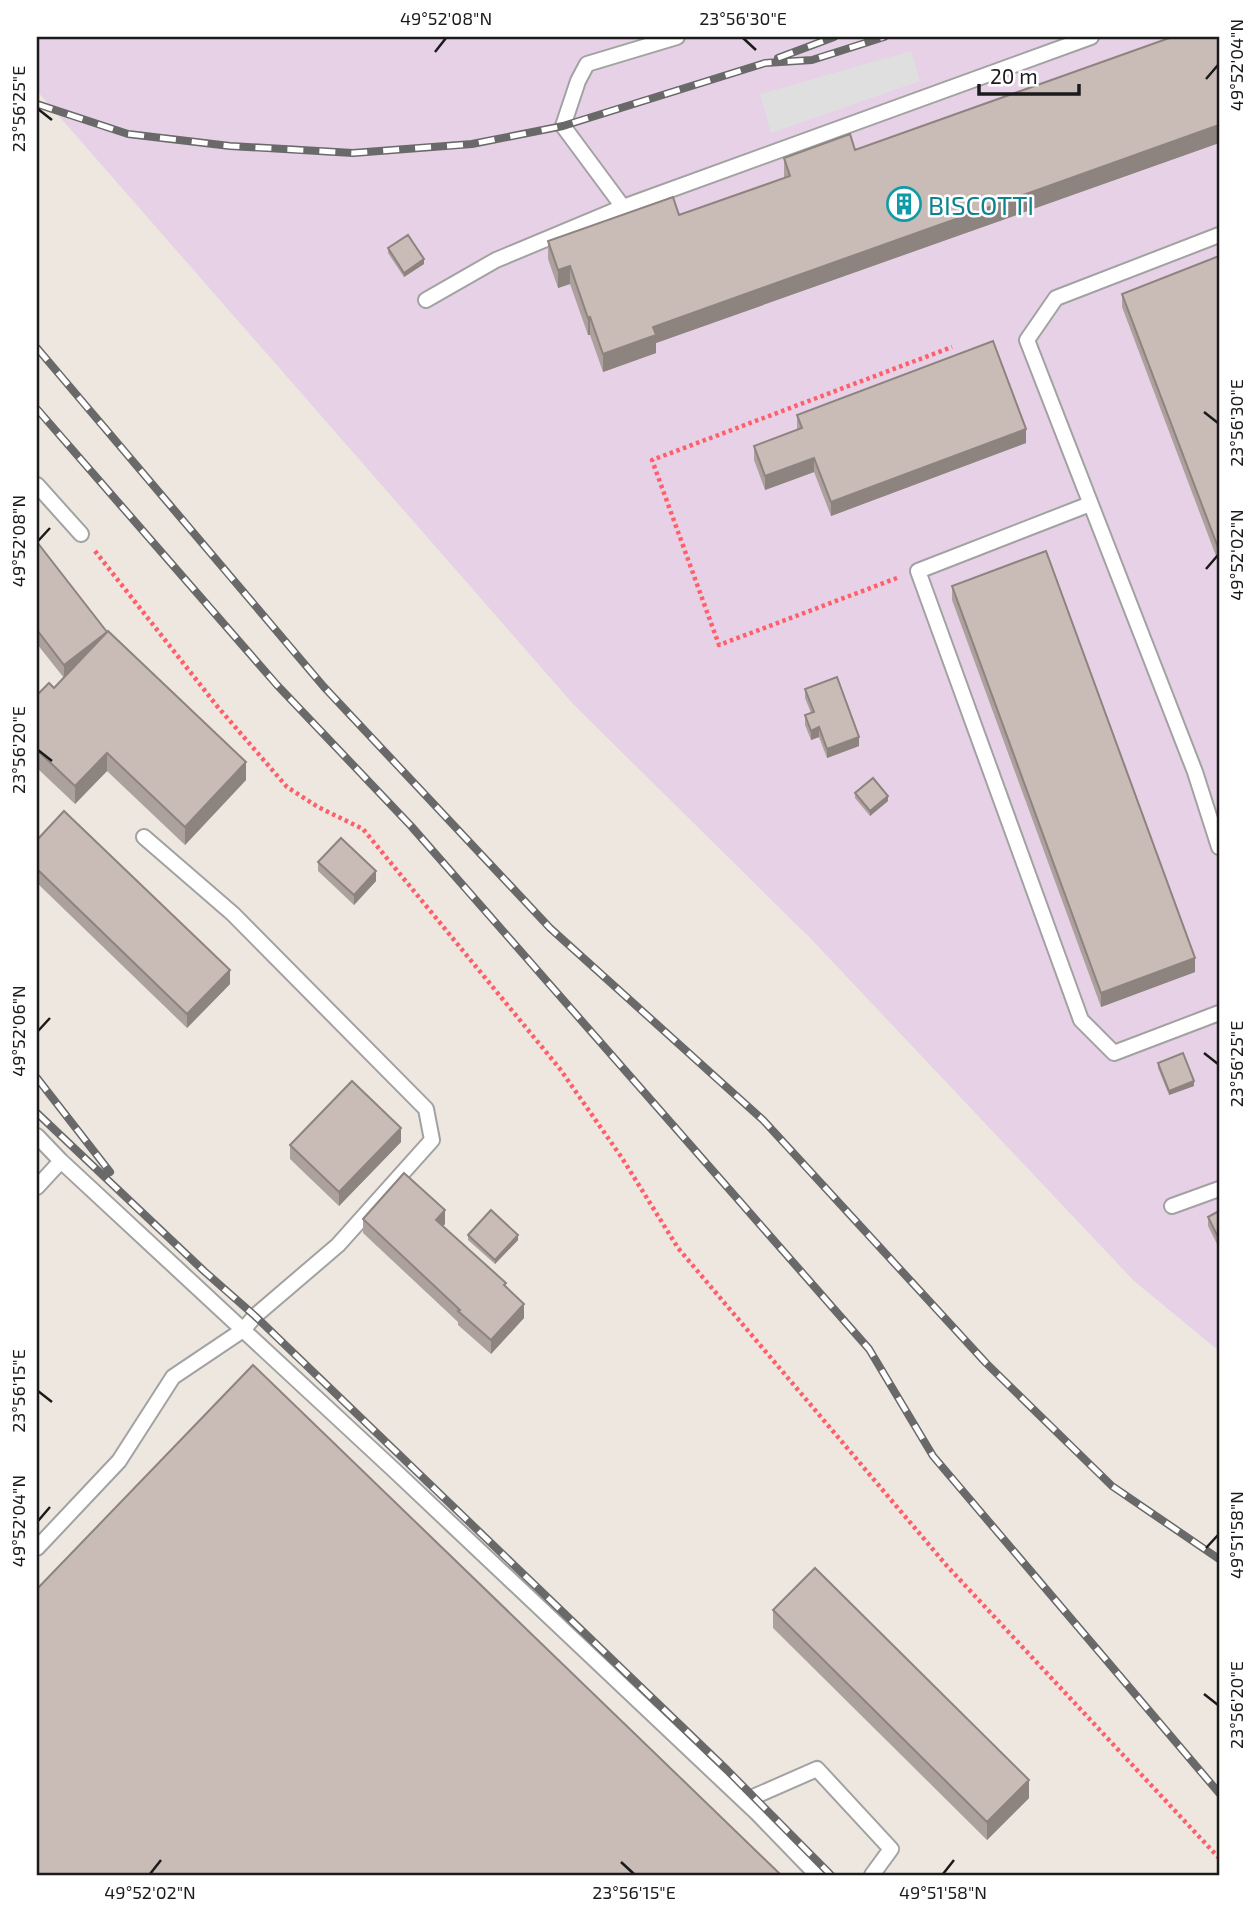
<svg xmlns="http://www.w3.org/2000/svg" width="1256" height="1912" viewBox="0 0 1256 1912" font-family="'Exo 2',sans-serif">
<rect width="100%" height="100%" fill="#ede7e0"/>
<path fill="#e7d1e6" d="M37,37H1219V1351L1134,1281L812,940L574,705L37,91Z"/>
<path fill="#dfdfdf" d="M911,51L920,81L771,133L760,94Z"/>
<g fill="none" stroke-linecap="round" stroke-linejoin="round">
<g stroke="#a2a2a2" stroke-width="18">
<path id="service" d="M623,207L563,126L578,81L587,64L677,37
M1219,235L1056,298L1027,340L1195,772L1219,847
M426,300L496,260L623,207L1091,37
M37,485L81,534
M1090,504L918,571L1081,1020L1114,1053L1219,1013
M37,1136L61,1161L394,1470L757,1813L817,1875
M37,1187L61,1161
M1172,1206L1219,1189
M37,1548L119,1461L173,1377L243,1330L255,1316L338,1245L432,1140L426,1109L233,914L144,837
M744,1801L817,1769L891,1849L872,1875"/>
</g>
<path stroke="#ff5f69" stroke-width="4.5" stroke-dasharray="3.5 3.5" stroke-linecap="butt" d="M95,551L217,706L287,787L318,807L363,829L560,1069L622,1158L678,1248L947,1566L1219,1858
M897,578L719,645L652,460L952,347"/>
<use href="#service" stroke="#fff" stroke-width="14"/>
<g stroke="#696969" stroke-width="8">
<path id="rail" d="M778,58L834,37
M37,104L128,134L230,146L353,153L472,144L563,126L765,63L812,60L884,37
M37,348L324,687L550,928L763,1120L986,1363L1112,1486L1219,1559
M37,409L277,685L411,826L869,1349L933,1456L1219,1793
M37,1078L110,1172
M37,1113L204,1271L255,1316L727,1770L831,1875"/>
</g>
<use href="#rail" stroke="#fff" stroke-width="5" stroke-dasharray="16" stroke-linecap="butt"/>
</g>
<path fill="#ada19d" d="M1219,37V143L656,343V353L603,372L590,335H588L570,284L558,288L548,259V241L679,215L784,178V158L855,150Z
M388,248L424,264L404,277L388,253Z
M1219,256V564L1122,307V294Z
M797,415L1026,443L831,516L814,472L765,490L754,460V446L797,429Z
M37,542L107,632L246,780L185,845L107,771L75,804L37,768V692L38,694L54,688L64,678L37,644Z
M952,586L1195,972L1101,1007L952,600Z
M805,689L859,746L827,758L819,737L811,740L805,725V715L811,713L805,698Z
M855,793L888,801L870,816L855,798Z
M37,840L230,984L187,1028L37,883Z
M318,862L376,881L354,905L318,871Z
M1158,1063L1194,1086L1169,1095L1158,1068Z
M401,1142L339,1206L290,1159V1145Z
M1219,1211V1248L1208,1226V1217Z
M363,1219L445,1224L443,1226L506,1287L524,1318L491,1354L458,1325V1322L363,1233Z
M468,1235L518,1240L495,1264L468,1240Z
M773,1610L1029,1798L987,1840L773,1628Z"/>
<path fill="#8d837f" d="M1219,125V143L656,343V353L603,372V354L653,327Z
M424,259V264L404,277V273Z
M570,266V284L558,288V270Z
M590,317V335H588V318Z
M1026,429V443L831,516V502Z
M814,458V472L765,490V476Z
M107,632V646L64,679V665Z
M819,727V737L811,740V731Z
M859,737V746L827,758V749Z
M107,753V771L75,804V786Z
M246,762V780L185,845V827Z
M888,796V801L870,816V811Z
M376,871V881L354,905V895Z
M1195,958V972L1101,1007V993Z
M230,970V984L187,1028V1014Z
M1194,1081V1086L1169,1095V1091Z
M401,1128V1142L339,1206V1192Z
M445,1210V1224L436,1234V1220Z
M518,1235V1240L495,1264V1260Z
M524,1304V1318L491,1354V1340Z
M1029,1780V1798L987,1840V1822Z"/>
<path fill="#c9bbb6" stroke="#8d837f" stroke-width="2" d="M1172,37H1219V125L653,327L656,335L603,354L590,317L588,318L570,266L558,270L548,241L673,197L679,215L790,176L784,158L850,134L855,150Z
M408,235L424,259L404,273L388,248Z
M1219,256V550L1122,294Z
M993,341L1026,429L831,502L814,458L765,476L754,446L802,428L797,415Z
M37,542L107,632L64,665L37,630Z
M1046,551L1195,958L1101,993L952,586Z
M108,631L246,762L185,827L107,753L75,786L37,750V692L38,694L49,683L54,688Z
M837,677L859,737L827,749L819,727L811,731L805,715L814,712L805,689Z
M873,778L888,796L870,811L855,793Z
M64,811L230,970L187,1014L37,869V840Z
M341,838L376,871L354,895L318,862Z
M1183,1053L1194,1081L1169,1091L1158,1063Z
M352,1081L401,1128L339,1192L290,1145Z
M404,1173L445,1210L436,1220L506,1283L504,1285L524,1304L491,1340L458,1311L460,1310L363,1219Z
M491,1210L518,1235L495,1260L468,1235Z
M1219,1211V1239L1208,1217Z
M253,1365L781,1875H37V1589Z
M815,1568L1029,1780L987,1822L773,1610Z"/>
<path fill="none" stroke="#1b1b1b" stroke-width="2.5" d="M743,38L756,50M435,52L446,38M1206,79L1218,65M38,109L52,120M1204,412L1218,423M38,541L50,528M1206,569L1218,555M38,750L52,761M38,1031L50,1018M1204,1053L1218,1064M38,1391L52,1402M38,1521L50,1507M1206,1548L1218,1535M1204,1694L1218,1705M621,1862L634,1874M150,1874L161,1860M943,1874L954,1860"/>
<defs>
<g id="building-ring" transform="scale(1.75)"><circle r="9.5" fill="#fff" stroke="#0f9aa8" stroke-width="1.5"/><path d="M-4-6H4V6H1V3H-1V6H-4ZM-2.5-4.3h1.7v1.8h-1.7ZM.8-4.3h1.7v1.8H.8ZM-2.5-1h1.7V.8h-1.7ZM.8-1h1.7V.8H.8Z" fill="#0f9aa8"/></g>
</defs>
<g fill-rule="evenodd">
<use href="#building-ring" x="904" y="204"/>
</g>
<g text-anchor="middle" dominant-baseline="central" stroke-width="5" stroke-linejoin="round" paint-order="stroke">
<g font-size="26" fill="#0d838f" stroke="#fff" text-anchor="start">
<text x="928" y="204">BISCOTTI</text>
</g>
</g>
<rect width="1256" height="1912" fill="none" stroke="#ffffff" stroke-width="77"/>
<path d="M979 84v10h100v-10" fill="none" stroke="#1b1b1b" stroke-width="3.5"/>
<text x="990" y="84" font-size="21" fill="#1b1b1b" stroke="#ffffff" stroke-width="5" paint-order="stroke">20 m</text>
<rect x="38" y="38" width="1180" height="1836" fill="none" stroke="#1b1b1b" stroke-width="2.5"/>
<g font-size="18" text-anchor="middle" fill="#1b1b1b">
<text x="446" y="25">49°52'08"N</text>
<text x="743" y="25">23°56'30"E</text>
<text transform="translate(1237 65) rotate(-90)" y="6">49°52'04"N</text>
<text transform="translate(19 109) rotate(-90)" y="6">23°56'25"E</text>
<text transform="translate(1237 423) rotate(-90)" y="6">23°56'30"E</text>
<text transform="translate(19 541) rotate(-90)" y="6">49°52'08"N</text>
<text transform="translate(1237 555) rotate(-90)" y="6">49°52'02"N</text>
<text transform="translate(19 750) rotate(-90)" y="6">23°56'20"E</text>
<text transform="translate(19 1031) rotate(-90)" y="6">49°52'06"N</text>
<text transform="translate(1237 1064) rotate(-90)" y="6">23°56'25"E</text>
<text transform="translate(19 1391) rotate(-90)" y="6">23°56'15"E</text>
<text transform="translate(19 1521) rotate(-90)" y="6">49°52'04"N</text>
<text transform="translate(1237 1535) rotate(-90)" y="6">49°51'58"N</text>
<text transform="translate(1237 1705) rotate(-90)" y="6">23°56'20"E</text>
<text x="150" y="1899">49°52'02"N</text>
<text x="634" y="1899">23°56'15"E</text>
<text x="943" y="1899">49°51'58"N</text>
</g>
</svg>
